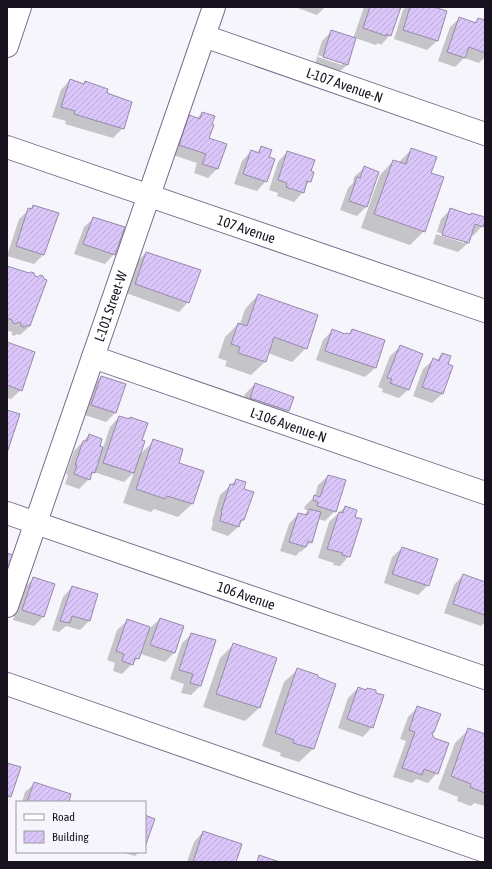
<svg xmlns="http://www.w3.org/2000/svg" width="492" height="869" viewBox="0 0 492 869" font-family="'Asap Condensed',sans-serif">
<defs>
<pattern id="building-hatch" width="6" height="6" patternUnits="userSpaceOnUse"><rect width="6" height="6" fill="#dac6f8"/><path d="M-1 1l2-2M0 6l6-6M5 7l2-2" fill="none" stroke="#baa9d4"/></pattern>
</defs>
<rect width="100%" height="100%" fill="#f7f5fc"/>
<path fill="#0003" fill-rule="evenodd" d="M295,7H325L317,15Z
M364,7H400L390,35L381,45L378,43L376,45L355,38L347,65L337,74L314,67L322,41L332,31L353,39ZM318,55L342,63V65L318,57Z
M406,7H431L446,12L437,41L427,50L394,39L403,10Z
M460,18L474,23L478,19L485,22V57L479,63L464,58L455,67L438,61L450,27Z
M70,80L83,84L85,82L105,94L123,128L113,138L65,124L66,121L52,117L61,90Z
M202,113L208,139L217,169L208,178L194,173L197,163L170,154L179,126L189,116L196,119Z
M262,147L268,158L266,181L257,191L234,184L242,161L251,151L256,153Z
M412,149L430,174L424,231L410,245L361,228L380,175L393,161L398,163Z
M287,152L310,172V181L305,187L303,192L294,202L277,196L278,193L269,190L278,162Z
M364,168L367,206L357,216L340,210L348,188L353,183L354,177Z
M33,206L57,214L43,255L34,264L7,256L19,219Z
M450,210L470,216L472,214L482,226L473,236L470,235L468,243L458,252L433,244L441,219ZM437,232L464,241V243L436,234Z
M94,218L114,254L105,264L74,254L84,227Z
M146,253L188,302L179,312L126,293L136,262Z
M7,267L30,326L20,335L17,334L14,336L12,335V332L8,331L7,332Z
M258,295L306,348L292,362L268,353L265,362L251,375L225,366L227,361L218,358L225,337L238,324H240L245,309Z
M333,330L345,335H348L352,330L375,368L365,377L316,360L323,340Z
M7,343L21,390L11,399L7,398Z
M400,347L409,389L399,398L382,392L383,389L378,387L390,356Z
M442,354L447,365L452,366L442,394L432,403L413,396L423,369L433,360L436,361Z
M101,377L115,413L106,422L82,414L92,386Z
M255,384L293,398L288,411L279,420L241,408L245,394Z
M119,417L129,420L130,418L141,441L140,454L154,441L178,463L192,504L178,517L154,509L151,512L123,503L134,472L124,482L94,472L90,476L89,479L79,489L65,484L68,475L66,474L74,451L89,435L99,447L103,448L110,427Z
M328,476L335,511L325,521L318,519L311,542L301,552L300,551L296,556L280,551L289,524L298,514L304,515L308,511L304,509L305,506L315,496L318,485Z
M236,480L243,490V520L239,524L238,527L228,536L211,530L213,522H212L220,495Z
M345,507L349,556L340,566L333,565L334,563L318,558L329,522Z
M402,548L428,585L418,595L384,583L392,557Z
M463,575L485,583V622L481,626L444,613L454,585Z
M34,578L54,584L43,617L34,626L13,620L24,588Z
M72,587L97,595L89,621L80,630L66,626L59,632L52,630L63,597Z
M160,619L183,627L174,653L165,662L141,654L150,628Z
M127,621L138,658L122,674L113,671L115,663L107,660L117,630Z
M192,634L215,641L200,686L191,695L181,693L184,684L170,679L182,643Z
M233,645L276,659L259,708L245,721L203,707L220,658Z
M298,669L316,678L335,684L313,749L299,762L280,756L281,753L262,746L284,682Z
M358,688L372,727L363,737L338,728L348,698Z
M418,707L431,734L437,773L428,783L416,779L412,783L393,777L406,741L400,739L408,717Z
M469,729L485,735V806L474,803L471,806L457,801L458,797L438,789L455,743Z
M35,783L68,802H22L25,792Z
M203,832L235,862H187L194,842Z
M121,852H139L135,856Z"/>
<path fill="url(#building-hatch)" stroke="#978aaa" d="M370,7H401L391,36L387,34L386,36L363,28Z
M410,7H434L447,11L438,41L403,30Z
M459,17L476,23L478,18L485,20V53L469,47L465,58L447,52Z
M331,30L356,38L348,65L323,57Z
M70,79L84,84L85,81L108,89L107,93L132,102L124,129L74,114L75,111L61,107Z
M202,112L215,116L212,124L214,125L209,138L227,144L218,169L202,164L206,154L179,145L189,115L200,119Z
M261,146L272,150L269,157L275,159L267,182L243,174L251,150L259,153Z
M411,148L437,157L431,173L444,177L425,232L374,214L393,160L406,164Z
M287,151L315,160L311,171L314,172L311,182L307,181L304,193L286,187L287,183L278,180Z
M364,166L379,172L367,207L349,201L357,177L360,178Z
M33,205L59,213L44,255L16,246L28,208L32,209Z
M450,208L471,215V213L485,217V221L483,227L475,224L469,243L442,235Z
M93,217L125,227L115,255L83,244Z
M146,252L201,270L189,303L135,284Z
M7,266L29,273L31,272L34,273L35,276L38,277L40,275L43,276L44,279L47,280L30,326L27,325L24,327L21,326V323L18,322L16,324L13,323L12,320L7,318Z
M258,294L318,315L307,349L274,337L266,362L238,353L240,347L231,344L238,323L247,326Z
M332,329L345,334L346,333L350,334L352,329L385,340L376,368L325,351Z
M7,342L35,352L22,391L7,385Z
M400,345L423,354L409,390L390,383L392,379L387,378Z
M442,353L451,356L448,364L453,366L443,394L422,387L433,358L439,361Z
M101,376L126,384L116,413L91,405Z
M255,383L294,397L289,411L250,398Z
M7,410L20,414L7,453Z
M119,416L130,419V417L148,423L142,440L145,441L134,473L103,463Z
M89,434L102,439L100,446L103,447L95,473L92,472L90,480L74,474L77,465H75L83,441H87Z
M153,439L183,449L179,463L204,471L193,504L167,496L165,499L136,489Z
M328,475L346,480L336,512L317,506L318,502L313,500L314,495L320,497Z
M236,479L246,482L244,489L254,492L244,520H241L239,527L220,521L222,513L221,512L230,484L234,485Z
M345,506L357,510L355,517L362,519L350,557L342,555L343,553L327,549L339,512L343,513Z
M309,509L321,512L312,543L308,541L306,547L289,542L298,513L307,515Z
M402,547L438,559L429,586L392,574Z
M7,553L13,555L7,573Z
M463,574L485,582V615L453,604Z
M33,577L55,584L44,617L22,610Z
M72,586L98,594L90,621L72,616L70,623L60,621Z
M160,618L184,626L175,653L150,645Z
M127,619L150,627L139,659L135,658L133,665L122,661L124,654L116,651Z
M191,633L216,640L201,686L190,683L193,674L179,670Z
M233,643L277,658L260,708L216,694Z
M297,668L318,675V677L336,684L314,749L293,743L294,740L275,733Z
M358,687L366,690L367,688L376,690V693L384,695L373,728L347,719Z
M417,706L441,714L434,732L432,733L434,738L449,743L438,774L424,769L422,775L402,768L415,732L409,730Z
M468,728L485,734V793L470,787L471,784L451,776Z
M7,763L21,767L11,797L7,796Z
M34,782L71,794L69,802H27Z
M145,815L155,819L145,847Z
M203,831L242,844L236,862H193Z
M259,855L280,862H257Z"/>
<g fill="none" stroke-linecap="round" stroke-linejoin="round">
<g stroke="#7a6d8c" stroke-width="24">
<g id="minor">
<path id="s1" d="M204,36L485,134"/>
<path d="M7,46L20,7"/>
<path id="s2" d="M7,147L485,311"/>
<path id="s3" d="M93,357L485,493"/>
<path id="s4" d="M7,513L485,678"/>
<path id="s5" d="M7,606L214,7"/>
<path d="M7,684L485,851"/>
</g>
</g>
<use href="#minor" stroke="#fff" stroke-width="22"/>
</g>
<g text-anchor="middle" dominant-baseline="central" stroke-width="3.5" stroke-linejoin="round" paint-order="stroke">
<g font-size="14" fill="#17121e" stroke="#f7f5fc">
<text stroke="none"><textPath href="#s1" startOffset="149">L-107 Avenue-N</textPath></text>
<text stroke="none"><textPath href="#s2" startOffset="253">107 Avenue</textPath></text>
<text stroke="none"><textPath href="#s5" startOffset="317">L-101 Street-W</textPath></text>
<text stroke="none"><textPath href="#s3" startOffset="207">L-106 Avenue-N</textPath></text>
<text stroke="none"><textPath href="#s4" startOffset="253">106 Avenue</textPath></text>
</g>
</g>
<rect width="492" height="869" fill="none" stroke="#17121e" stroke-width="16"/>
<rect x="16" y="801" width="130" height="52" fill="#f7f5fc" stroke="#9d9aa3"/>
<rect x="24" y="814" width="20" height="6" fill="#ffffff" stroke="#9d9aa3"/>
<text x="52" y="821" font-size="12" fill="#17121e">Road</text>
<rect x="24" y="831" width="20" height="12" fill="url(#building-hatch)" stroke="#9d9aa3"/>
<text x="52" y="841" font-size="12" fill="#17121e">Building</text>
</svg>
